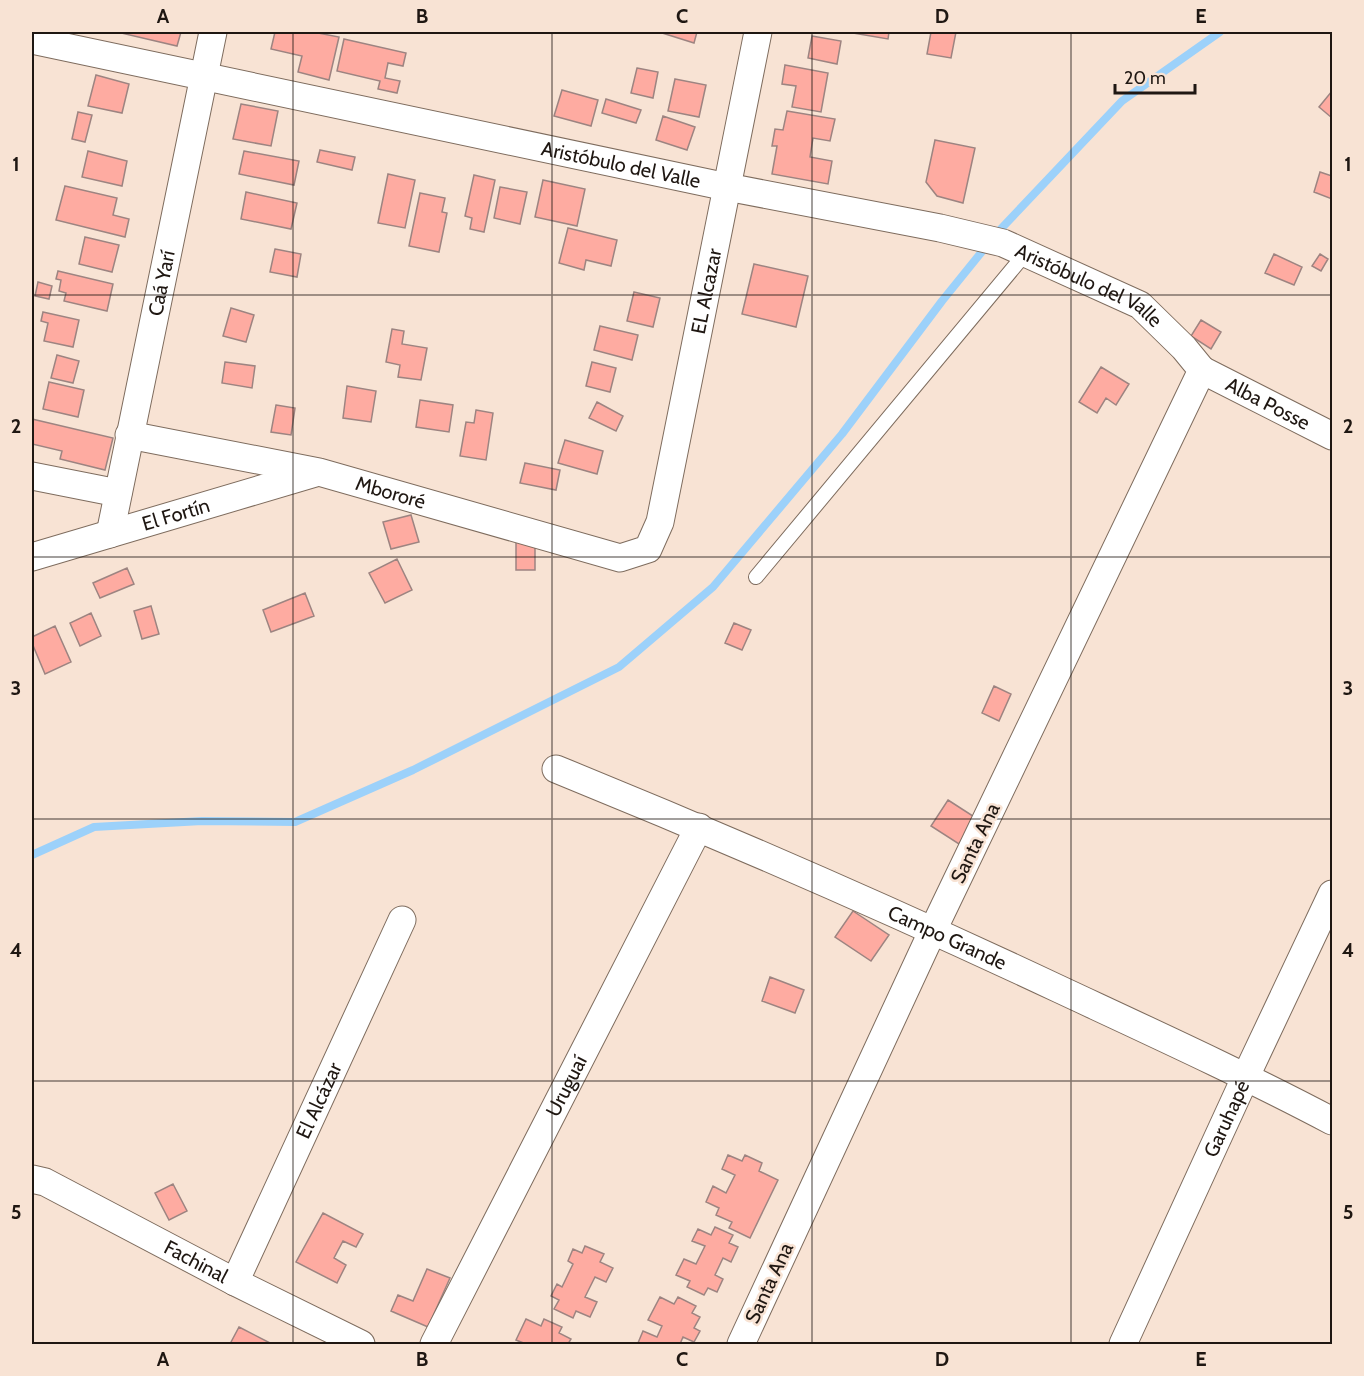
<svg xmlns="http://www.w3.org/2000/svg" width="1364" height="1376" viewBox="0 0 1364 1376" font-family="Cabin,sans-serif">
<rect width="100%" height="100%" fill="#f8e3d4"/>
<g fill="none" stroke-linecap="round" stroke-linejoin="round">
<path stroke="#9cd1fa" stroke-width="8" d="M32,855L94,827L202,821L295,822L413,770L619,667L713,587L842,434L942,301L997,233L1122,101L1220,32"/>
</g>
<path fill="#feaba1" stroke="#9d8481" stroke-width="1.5" d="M275,32H313L339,37L329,80L298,72L302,56L271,49Z
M659,32H697L694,43Z
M847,32H889L888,39Z
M931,32H956L951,58L927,54Z
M121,33V32H181L177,46Z
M812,36L841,41L837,64L808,58Z
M344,39L406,53L403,66L388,63L385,78L400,81L397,93L378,89L380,81L337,71Z
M785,65L828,73L821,112L792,107L796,86L782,84Z
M637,68L658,72L653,98L631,93Z
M96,75L129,84L122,113L88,106Z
M675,79L706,85L699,117L668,111Z
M562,90L598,100L591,126L554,116Z
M1332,91V118L1319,107Z
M606,99L641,110L636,123L602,113Z
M241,104L278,111L271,146L233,139Z
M787,111L835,119L830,141L813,138L810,157L832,161L828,184L772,174L777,146H772L775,129L783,130Z
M78,112L92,115L85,142L72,139Z
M663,116L695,127L687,150L656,140Z
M935,140L975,148L963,203L937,196L926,182Z
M320,150L355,157L352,170L317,162Z
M88,151L127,161L122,186L82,177Z
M244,151L299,161L294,185L239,174Z
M1320,172L1332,176V199L1314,192Z
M388,174L415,180L405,228L378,223Z
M474,175L495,180L484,232L470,229L472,218L465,216Z
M543,180L585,189L577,226L535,217Z
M65,186L117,198L113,215L129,219L125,237L56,220Z
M500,187L527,192L520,224L494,218Z
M246,192L297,203L291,229L241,219Z
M420,193L445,198L442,212L447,213L439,252L409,246Z
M568,228L617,240L611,266L586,260L584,270L559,263Z
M85,237L119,245L112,272L79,264Z
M275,249L301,254L297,277L270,272Z
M1274,254L1302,267L1294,285L1265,273Z
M1320,254L1328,259L1321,271L1312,266Z
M754,264L808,276L796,327L742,314Z
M58,271L113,284L107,311L64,301L66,293L59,291L61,280L56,279Z
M38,282L52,286L49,299L35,296Z
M634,292L660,298L653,327L627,321Z
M231,308L254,315L246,342L223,336Z
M43,312L79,320L73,347L44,341L48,323L41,321Z
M1201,320L1221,332L1211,349L1191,336Z
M600,326L638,335L632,360L594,350Z
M392,329L404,331L402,344L427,348L421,380L398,377L400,365L386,362Z
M57,355L79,361L73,383L51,378Z
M225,362L255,366L252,388L222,383Z
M592,362L616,368L610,392L586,386Z
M1101,367L1129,384L1116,405L1106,398L1097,413L1079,402Z
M49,382L84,390L78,417L43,409Z
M347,386L376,391L371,422L343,418Z
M420,400L453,405L449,432L416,427Z
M597,402L623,416L616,431L589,418Z
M276,405L295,408L291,435L271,432Z
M476,410L493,413L486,460L460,456L466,422L474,423Z
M32,419L113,438L105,470L60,459L62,451L32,444Z
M565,440L603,451L597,474L558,463Z
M525,463L560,470L556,490L520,483Z
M411,515L419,542L391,549L383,522Z
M516,541H535V570H516Z
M397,559L412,590L385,603L369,573Z
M127,568L134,584L100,598L93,583Z
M305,593L314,616L271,632L263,610Z
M151,606L159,634L142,639L134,611Z
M91,613L101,636L80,646L70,623Z
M734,623L751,630L742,650L725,643Z
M55,626L71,662L45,674L32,643V637Z
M994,686L1011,694L999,721L982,713Z
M948,800L976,818L959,844L931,826Z
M853,911L889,935L871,961L835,937Z
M770,977L804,990L795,1013L762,1001Z
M728,1155L742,1161L745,1155L762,1163L759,1171L778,1180L750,1238L729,1228L732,1222L716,1215L719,1208L706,1202L713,1186L726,1193L735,1175L722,1169Z
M173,1184L187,1211L169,1220L155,1193Z
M323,1213L363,1234L356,1247L343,1241L334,1258L346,1265L337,1283L296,1262Z
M715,1227L733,1235L729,1243L738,1247L731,1262L723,1258L715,1275L723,1279L717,1292L708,1288L704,1295L687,1287L690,1281L676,1275L684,1259L696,1264L705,1246L692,1241L698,1229L711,1235Z
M585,1246L604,1254L600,1262L613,1268L606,1282L595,1277L585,1297L597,1302L590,1317L576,1311L573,1318L554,1309L559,1300L551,1296L557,1284L562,1287L573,1264L568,1261L573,1249L582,1253Z
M427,1269L450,1278L428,1327L391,1311L398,1295L413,1301Z
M660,1297L674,1304L678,1297L696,1306L692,1313L700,1317L694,1328L700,1331L694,1342L683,1337L680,1344H642L638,1343L643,1331L657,1337L662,1326L648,1320Z
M526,1319L541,1326L544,1319L562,1327L559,1333L571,1339L568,1344H526L516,1340Z
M239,1327L272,1344H230Z"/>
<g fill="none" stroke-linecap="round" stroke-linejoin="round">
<g stroke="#7e6c5e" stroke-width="16">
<path id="service" d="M756,577L1025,254"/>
</g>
<g stroke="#7e6c5e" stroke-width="29">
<g id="minor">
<path id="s1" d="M32,40L727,187L940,228L1003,243L1140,305L1184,348L1202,370L933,930L741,1344"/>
<path id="s2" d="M1202,370L1332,436"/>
<path id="s3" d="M129,435L319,472L620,558L648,549L660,522L758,32"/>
<path d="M32,476L118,493"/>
<path id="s4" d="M110,534L213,32"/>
<path id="s5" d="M32,557L315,473"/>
<path id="s6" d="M556,769C726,838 893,911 1059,989C1151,1032 1243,1074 1332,1121"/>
<path id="s7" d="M32,1179L45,1182L235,1282L361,1344"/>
<path id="s8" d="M235,1282L402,920"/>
<path id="s9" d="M434,1344L699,827"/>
<path id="s10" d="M1123,1344L1246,1076L1332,894"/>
</g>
</g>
<use href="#service" stroke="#fff" stroke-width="14"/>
<use href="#minor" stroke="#fff" stroke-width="27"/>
</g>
<path fill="none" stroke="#1f1712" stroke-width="1.5" stroke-opacity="0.55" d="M293,32V1344M552,32V1344M812,32V1344M1071,32V1344M32,295H1332M32,557H1332M32,819H1332M32,1081H1332"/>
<g text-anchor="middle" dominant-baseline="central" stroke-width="5" stroke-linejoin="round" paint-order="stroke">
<g font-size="20" fill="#1f1712" stroke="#f8e3d4">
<text stroke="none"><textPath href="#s1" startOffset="602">Aristóbulo del Valle</textPath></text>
<text stroke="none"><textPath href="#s4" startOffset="256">Caá Yarí</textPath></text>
<text stroke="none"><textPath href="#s1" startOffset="1088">Aristóbulo del Valle</textPath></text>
<text stroke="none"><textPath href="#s3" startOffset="801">EL Alcazar</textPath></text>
<text stroke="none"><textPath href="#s2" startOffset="74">Alba Posse</textPath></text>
<text stroke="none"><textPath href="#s3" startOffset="268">Mbororé</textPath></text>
<text stroke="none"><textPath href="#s5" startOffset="150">El Fortín</textPath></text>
<text transform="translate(975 843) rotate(-64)">Santa Ana</text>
<text stroke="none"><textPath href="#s6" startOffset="426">Campo Grande</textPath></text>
<text stroke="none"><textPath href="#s9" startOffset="290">Uruguaí</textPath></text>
<text stroke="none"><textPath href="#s8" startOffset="200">El Alcázar</textPath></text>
<text stroke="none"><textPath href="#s10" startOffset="248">Garuhapé</textPath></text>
<text stroke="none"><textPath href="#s7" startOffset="184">Fachinal</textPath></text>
<text transform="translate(769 1283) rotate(-65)">Santa Ana</text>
</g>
</g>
<rect width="1364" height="1376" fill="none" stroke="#f8e3d4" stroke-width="66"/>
<path d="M1115 84v9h80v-9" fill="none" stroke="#1f1712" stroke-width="3"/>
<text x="1124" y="84" font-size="18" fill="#1f1712" stroke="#f8e3d4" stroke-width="4.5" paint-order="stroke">20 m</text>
<rect x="33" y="33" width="1298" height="1310" fill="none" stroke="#1f1712" stroke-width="2"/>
<g font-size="20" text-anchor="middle" font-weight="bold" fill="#1f1712">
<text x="163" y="23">A</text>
<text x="422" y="23">B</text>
<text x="682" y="23">C</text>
<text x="942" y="23">D</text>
<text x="1201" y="23">E</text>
<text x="16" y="171">1</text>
<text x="1348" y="171">1</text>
<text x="16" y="433">2</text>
<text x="1348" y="433">2</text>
<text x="16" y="695">3</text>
<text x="1348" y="695">3</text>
<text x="16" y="957">4</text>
<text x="1348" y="957">4</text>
<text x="16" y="1219">5</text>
<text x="1348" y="1219">5</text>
<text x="163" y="1366">A</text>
<text x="422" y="1366">B</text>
<text x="682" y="1366">C</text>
<text x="942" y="1366">D</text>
<text x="1201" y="1366">E</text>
</g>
</svg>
